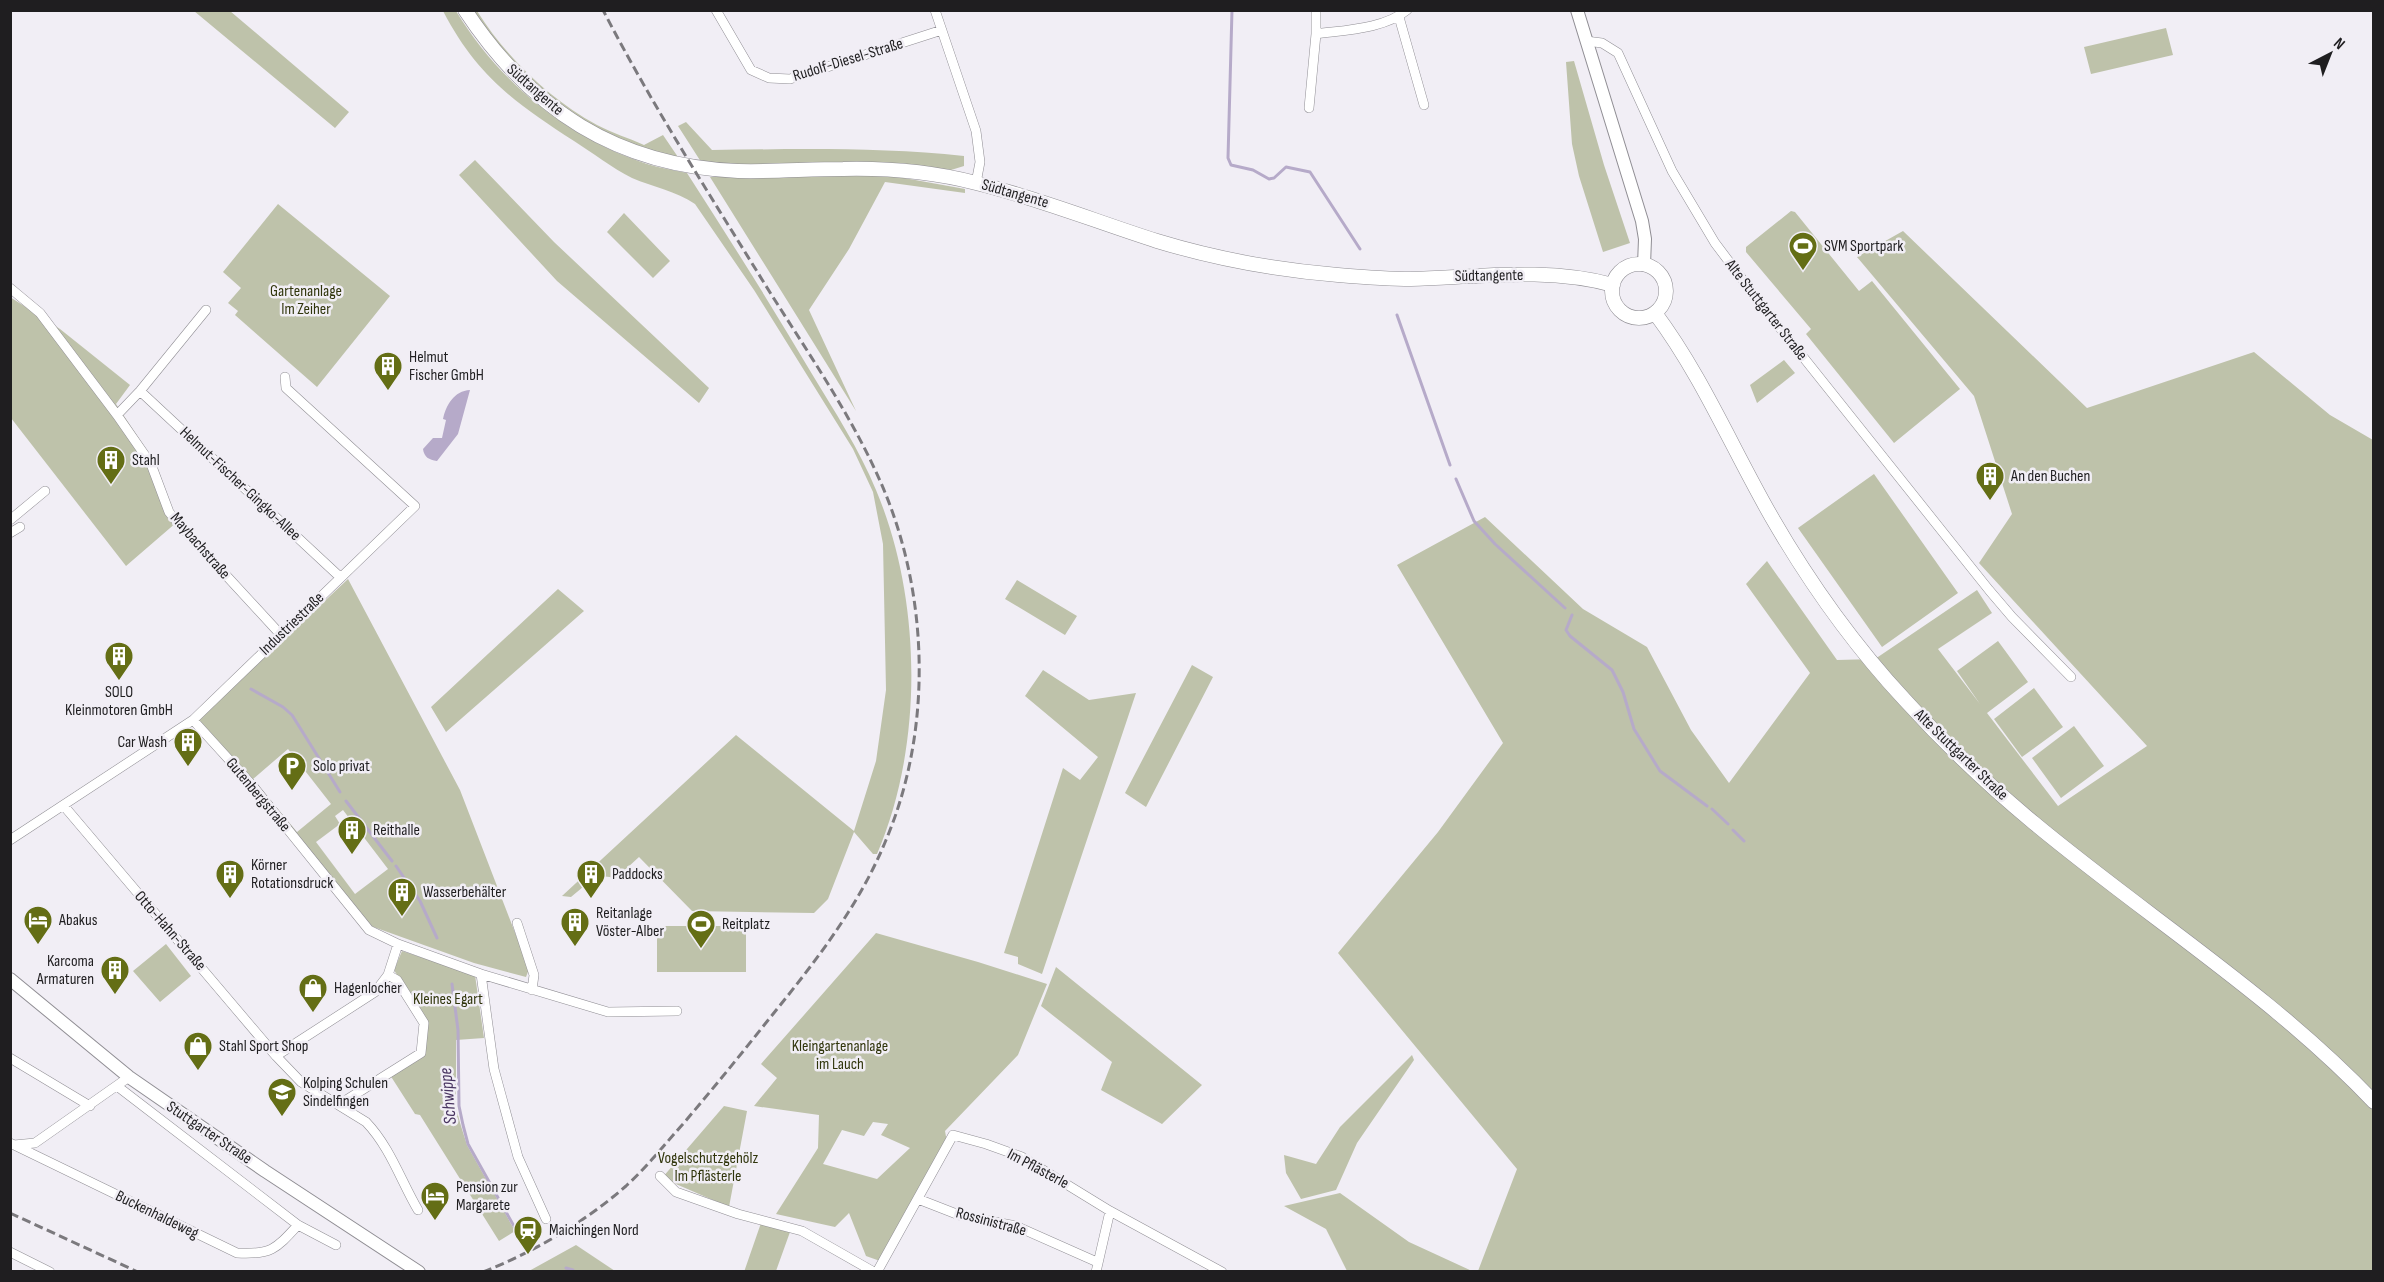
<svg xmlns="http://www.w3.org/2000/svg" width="2384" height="1282" viewBox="0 0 2384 1282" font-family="'Sofia Sans Condensed',sans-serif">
<rect width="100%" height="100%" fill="#f1eef5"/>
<path fill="#bec2aa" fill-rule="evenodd" d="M194,11H230L349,112L335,128Z
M443,11H456C499,82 567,138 647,164C660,168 674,170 687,173C730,240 772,306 812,374C835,412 859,449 876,490C922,599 924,745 877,854H873L854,832L828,899L814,913L692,911L639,857L615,879C597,870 584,887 571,897L562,896L736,735L854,831L876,761L886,690L883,544L873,492L853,449L754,290L695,204C676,191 653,187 632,178C612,168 593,153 574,141C514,102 477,76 443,11Z
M469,11H477C506,57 549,99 597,125C612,133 629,138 644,145L663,135L680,160L631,145L573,117L519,73Z
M2166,28L2173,55L2091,74L2084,47Z
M1574,61L1604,165L1630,243L1603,252L1579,176L1572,144L1566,62Z
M686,122L712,150C795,149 880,147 964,156V166L951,170L900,163L703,165L678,126Z
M475,160L554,242L709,388L699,403L557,281L459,175Z
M852,173L893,176L965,189V193L885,182L849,249L809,310L856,411L710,177Z
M278,204L390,296L317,387L235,315L238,311L228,303L241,288L223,272Z
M1791,211L1795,212L1859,291L1872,281L1960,389L1894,443L1806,334L1811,329L1746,252V247Z
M624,213L670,261L653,278L607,232Z
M1903,231L2087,408L2254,352L2330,415L2373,440V1271H1478L1517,1169L1338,953L1438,832L1503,743L1397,565L1485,517L1583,609L1647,647L1691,730L1729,783L1810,673L1746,584L1767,561L1837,660L1875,659L1977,590L1992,613L1938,649L1980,704L1957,671L1998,641L2028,682L1987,713L2058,806L2147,746L1979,563L2012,514L1974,396L1857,257Z
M10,297L60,329L130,385L116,404L156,464L177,522L126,566L11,418Z
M1784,360L1795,373L1757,403L1750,385Z
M1874,474L1958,593L1882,647L1798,528Z
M348,579L460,790L529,969L526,977L474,963L368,925L194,724ZM288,749L331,804L297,832L253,779ZM343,810L388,869L355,894L316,842L340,824L335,816Z
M1017,580L1077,616L1065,635L1005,599Z
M558,589L584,611L446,732L431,707Z
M1192,665L1213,677L1146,807L1125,793Z
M1043,670L1089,700L1136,693L1042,974L1018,964V957L1004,953L1063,768L1080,780L1098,757L1025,696Z
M2034,688L2063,727L2022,757L1994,719Z
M2074,726L2104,766L2061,798L2032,758Z
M657,926H746V972H657Z
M876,933L978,962L1047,984L1018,1055L945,1131L947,1142L880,1261L866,1256L849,1213L835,1227L776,1214L818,1148L819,1115L754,1106L777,1078L761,1064ZM873,1122L888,1124L881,1135L910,1148L877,1179L823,1164L842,1130L864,1136Z
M166,944L191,976L160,1002L133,971Z
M402,951L475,975L484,1038L456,1040V1108L461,1126L467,1145L515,1231L499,1241L420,1115L415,1114L390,1075L424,1054L426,1022L394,970Z
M1056,967L1202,1085L1162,1124L1101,1090L1112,1062L1041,1006Z
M1412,1055L1414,1060L1357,1143L1336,1190L1301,1199L1286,1173L1284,1155L1316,1164L1340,1127Z
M724,1106L747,1111L729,1207L662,1178Z
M1340,1193L1409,1242L1472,1271H1347L1326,1229L1284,1206Z
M761,1223L790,1232L776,1271L744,1272Z
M576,1245L615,1271H529Z"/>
<path fill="#b6aac9" d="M470,390L458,434L437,461C429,460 424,457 423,449L433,438H442L446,420L443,419C446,405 454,391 470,390Z"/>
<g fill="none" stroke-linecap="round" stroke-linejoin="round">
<path stroke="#b6aac9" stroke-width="3" d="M1232,10L1228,158L1231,165L1253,170L1269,179L1274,178L1286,167L1310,172L1360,249
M1397,315L1450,465
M1456,479L1474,521L1495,544L1565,608
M1572,615L1566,630L1570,636L1612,670L1623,692L1634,729L1660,771L1707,806
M251,689L283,707L292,715L340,792
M346,801L392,861
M1712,809L1728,824
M1733,830L1744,841
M396,866L420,901L437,938
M452,984L458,1030L459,1106L463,1125L468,1144L515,1228
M566,1268L573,1270"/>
<g stroke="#908e94" stroke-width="10">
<path id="minor" d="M716,10L751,70L769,78L790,79L942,30
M935,10L976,131L980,162L976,183
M1399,17L1424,105
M1316,34C1345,30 1384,29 1407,10
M1586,41L1602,43L1618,53L1672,171L1715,243L1764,308L1989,590L2012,617L2071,677
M1309,108L1316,34V10
M10,288L40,313L117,415L151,464L169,512L177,522L281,635
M140,391L340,577
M117,415L140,391L206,310
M10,520L45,491
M10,533L20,527
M193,720L252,785L369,930L398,944L481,974L608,1012L677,1011
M64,806L276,1056L375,992L388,975L398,944
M10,840L193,720L415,506L286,388L285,377
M517,923L534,975L532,990
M481,974L494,1069L518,1157L546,1219
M276,1056L301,1082L366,1122C390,1147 401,1181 418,1210
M10,1058L90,1106
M117,1086L298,1225L336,1245
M340,1106L343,1102L421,1053L424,1023L397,980L388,975
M10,1143L237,1253C271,1255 276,1249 298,1225
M14,1145L35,1143L129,1077
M660,1176L676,1192L738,1214L802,1231L874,1272
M918,1199L959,1215L1016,1226L1097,1262
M10,1252L50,1272
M877,1272L953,1135L986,1144L1022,1157L1110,1211L1222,1272
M1096,1272L1110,1211"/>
</g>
<g stroke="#908e94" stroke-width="14">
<path id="tertiary" d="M1577,10L1642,221L1645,239L1644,265
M10,979L129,1077L265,1171L419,1272"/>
</g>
<g stroke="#908e94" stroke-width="15">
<path id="secondary" d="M465,10C531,110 617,166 738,171C773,172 808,169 843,169C887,168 933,172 976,183C1038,198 1097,222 1157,241C1216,259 1277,270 1338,275C1362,277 1387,279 1411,279C1477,277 1548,267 1613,285
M1612 291a27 27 0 1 1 54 0a27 27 0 1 1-54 0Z
M1655,313C1702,376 1732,448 1771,516C1809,582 1853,644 1905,700C1945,744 1988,785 2034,823C2147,917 2272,995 2374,1102"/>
</g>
<use href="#minor" stroke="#fff" stroke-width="9"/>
<use href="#tertiary" stroke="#fff" stroke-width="12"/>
<use href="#secondary" stroke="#fff" stroke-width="14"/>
<path stroke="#7b797d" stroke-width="3" stroke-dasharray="9 4.5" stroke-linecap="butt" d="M10,1213L138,1272
M483,1272C534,1252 585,1222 626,1186C647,1167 664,1145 683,1124C711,1091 738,1058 765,1024C811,967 858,909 886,840C933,729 929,593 881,483C851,414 806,350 766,286C710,195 652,105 603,10"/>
</g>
<defs>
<g id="stadium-pin" transform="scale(1.5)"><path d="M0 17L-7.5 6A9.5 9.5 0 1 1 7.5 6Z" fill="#646e15" stroke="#f1eef5"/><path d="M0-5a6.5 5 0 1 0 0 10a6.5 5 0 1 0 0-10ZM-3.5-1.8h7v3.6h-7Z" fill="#fff"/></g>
<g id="building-pin" transform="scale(1.5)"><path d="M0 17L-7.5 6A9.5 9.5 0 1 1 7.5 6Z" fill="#646e15" stroke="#f1eef5"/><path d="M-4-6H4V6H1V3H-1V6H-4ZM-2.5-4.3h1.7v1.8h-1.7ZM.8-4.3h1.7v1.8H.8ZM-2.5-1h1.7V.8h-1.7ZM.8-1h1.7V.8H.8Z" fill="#fff"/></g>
<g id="parking-pin" transform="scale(1.5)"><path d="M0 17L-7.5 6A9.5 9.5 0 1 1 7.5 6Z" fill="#646e15" stroke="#f1eef5"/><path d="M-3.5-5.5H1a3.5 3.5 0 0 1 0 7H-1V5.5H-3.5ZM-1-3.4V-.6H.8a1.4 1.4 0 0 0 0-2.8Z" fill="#fff"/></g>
<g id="hotel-pin" transform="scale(1.5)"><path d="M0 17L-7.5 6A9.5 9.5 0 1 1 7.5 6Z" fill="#646e15" stroke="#f1eef5"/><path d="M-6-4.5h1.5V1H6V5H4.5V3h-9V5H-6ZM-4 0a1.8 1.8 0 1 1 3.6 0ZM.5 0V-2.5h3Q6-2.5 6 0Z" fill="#fff"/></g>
<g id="shop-pin" transform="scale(1.5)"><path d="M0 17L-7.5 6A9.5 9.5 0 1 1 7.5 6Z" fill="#646e15" stroke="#f1eef5"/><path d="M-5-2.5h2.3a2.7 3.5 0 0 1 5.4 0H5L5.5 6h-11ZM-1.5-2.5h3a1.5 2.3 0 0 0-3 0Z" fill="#fff"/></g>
<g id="school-pin" transform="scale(1.5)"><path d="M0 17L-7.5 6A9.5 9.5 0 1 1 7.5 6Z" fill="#646e15" stroke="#f1eef5"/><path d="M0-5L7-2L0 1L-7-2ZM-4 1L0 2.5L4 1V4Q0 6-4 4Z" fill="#fff"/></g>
<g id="station-pin" transform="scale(1.5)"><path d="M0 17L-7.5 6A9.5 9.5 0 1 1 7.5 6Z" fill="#646e15" stroke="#f1eef5"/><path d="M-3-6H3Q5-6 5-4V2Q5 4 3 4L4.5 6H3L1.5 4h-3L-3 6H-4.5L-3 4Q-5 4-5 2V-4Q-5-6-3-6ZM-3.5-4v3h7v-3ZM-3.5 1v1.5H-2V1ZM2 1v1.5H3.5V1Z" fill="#fff"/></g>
</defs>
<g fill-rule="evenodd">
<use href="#stadium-pin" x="1803" y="246"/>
<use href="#building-pin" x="388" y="366"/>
<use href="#building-pin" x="111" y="460"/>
<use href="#building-pin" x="1990" y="476"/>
<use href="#building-pin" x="119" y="656"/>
<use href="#building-pin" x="188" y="742"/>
<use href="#parking-pin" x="292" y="766"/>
<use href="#building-pin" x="352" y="830"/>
<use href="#building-pin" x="230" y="874"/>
<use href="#building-pin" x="591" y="874"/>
<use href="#building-pin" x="402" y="892"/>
<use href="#hotel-pin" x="38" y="920"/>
<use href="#building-pin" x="575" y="922"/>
<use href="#stadium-pin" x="701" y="924"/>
<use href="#building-pin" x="115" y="970"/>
<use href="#shop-pin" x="313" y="988"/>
<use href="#shop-pin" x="198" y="1046"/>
<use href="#school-pin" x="282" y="1092"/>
<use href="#hotel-pin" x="435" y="1196"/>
<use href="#station-pin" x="528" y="1230"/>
</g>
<g text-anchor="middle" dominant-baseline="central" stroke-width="5" stroke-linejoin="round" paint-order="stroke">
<g font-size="16" fill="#1f1e20" stroke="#f1eef5">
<text transform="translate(848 60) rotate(-17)">Rudolf-Diesel-Straße</text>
<text transform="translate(535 90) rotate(41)">Südtangente</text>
<text transform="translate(1015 194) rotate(16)">Südtangente</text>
<text transform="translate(1489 276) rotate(-1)">Südtangente</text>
<text transform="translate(1766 310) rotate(52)">Alte Stuttgarter Straße</text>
<text transform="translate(240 484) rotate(43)">Helmut-Fischer-Gingko-Allee</text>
<text transform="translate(200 546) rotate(49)">Maybachstraße</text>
<text transform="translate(292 624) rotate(-44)">Industriestraße</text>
<text transform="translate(1961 755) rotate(44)">Alte Stuttgarter Straße</text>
<text transform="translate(258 795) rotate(50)">Gutenbergstraße</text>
<text transform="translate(170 931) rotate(49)">Otto-Hahn-Straße</text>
<text transform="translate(209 1133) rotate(34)">Stuttgarter Straße</text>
<text transform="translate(1038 1169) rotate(28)">Im Pflästerle</text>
<text transform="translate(157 1215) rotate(26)">Buckenhaldeweg</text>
<text transform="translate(991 1222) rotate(15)">Rossinistraße</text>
</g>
<g font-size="16" fill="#1f1e20" stroke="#f1eef5" text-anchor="start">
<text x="1824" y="246">SVM Sportpark</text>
<text x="409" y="357">Helmut<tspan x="409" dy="18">Fischer GmbH</tspan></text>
<text x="132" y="460">Stahl</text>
<text x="2011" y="476">An den Buchen</text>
<text x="119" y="692" text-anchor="middle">SOLO<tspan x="119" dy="18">Kleinmotoren GmbH</tspan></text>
<text x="167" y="742" text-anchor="end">Car Wash</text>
<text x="313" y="766">Solo privat</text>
<text x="373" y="830">Reithalle</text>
<text x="251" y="865">Körner<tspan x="251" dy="18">Rotationsdruck</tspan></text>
<text x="612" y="874">Paddocks</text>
<text x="423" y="892">Wasserbehälter</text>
<text x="596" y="913">Reitanlage<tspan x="596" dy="18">Vöster-Alber</tspan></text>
<text x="59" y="920">Abakus</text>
<text x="722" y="924">Reitplatz</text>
<text x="94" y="961" text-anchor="end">Karcoma<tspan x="94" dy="18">Armaturen</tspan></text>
<text x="334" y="988">Hagenlocher</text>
<text x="219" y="1046">Stahl Sport Shop</text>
<text x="303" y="1083">Kolping Schulen<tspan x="303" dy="18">Sindelfingen</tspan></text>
<text x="456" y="1187">Pension zur<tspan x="456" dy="18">Margarete</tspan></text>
<text x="549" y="1230">Maichingen Nord</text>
</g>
<g font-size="16" fill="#30350b" stroke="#f1eef5">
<text x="306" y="291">Gartenanlage<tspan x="306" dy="18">Im Zeiher</tspan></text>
<text x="448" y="999">Kleines Egart</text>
<text x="840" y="1046">Kleingartenanlage<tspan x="840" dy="18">im Lauch</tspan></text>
<text x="708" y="1158">Vogelschutzgehölz<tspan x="708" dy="18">Im Pflästerle</tspan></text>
</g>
<g font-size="18" font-style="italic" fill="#483460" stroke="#f1eef5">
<text transform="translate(448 1096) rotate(-95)">Schwippe</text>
</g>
</g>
<rect width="2384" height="1282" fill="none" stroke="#1f1e20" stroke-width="24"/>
<g transform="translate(2330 54) rotate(42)" stroke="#f1eef5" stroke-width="4.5" paint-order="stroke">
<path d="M0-4.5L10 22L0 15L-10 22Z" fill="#1f1e20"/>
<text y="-9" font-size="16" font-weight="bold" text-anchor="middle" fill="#1f1e20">N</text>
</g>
</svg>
